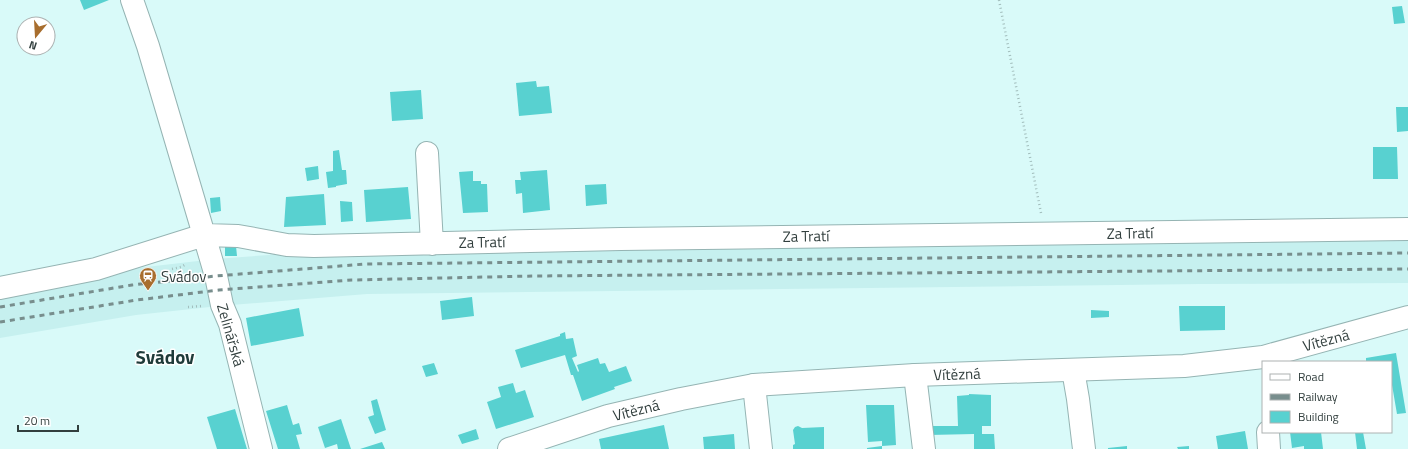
<svg xmlns="http://www.w3.org/2000/svg" width="1408" height="449" viewBox="0 0 1408 449" font-family="'Titillium Web',sans-serif">
<rect width="100%" height="100%" fill="#d9faf9"/>
<path fill="#c6f0ef" d="M1408,236V283L1201,284L367,294L219,306L136,315L0,338V290L129,269L215,259L364,248Z"/>
<path fill="#58d1d0" d="M80,0H109L84,10Z
M1402,6L1405,23L1394,24L1392,7Z
M536,81L537,87L549,86L552,113L519,116L516,83Z
M421,90L423,119L392,121L390,92Z
M1396,107H1408V131L1397,132Z
M1373,147H1397L1398,179H1373Z
M339,150L342,170H346L347,184L336,186V187L328,188L326,172L333,171V151Z
M318,166L319,179L307,181L305,168Z
M547,170L550,210L523,213L522,193L516,194L515,180H521L520,172Z
M473,171V181H481V184H487L488,212L463,213L459,172Z
M606,184L607,204L586,206L585,185Z
M408,187L411,219L366,222L364,190Z
M324,194L326,225L284,227L286,197Z
M220,197L221,211L211,213L210,198Z
M340,201L352,202L353,221L341,222Z
M236,246L237,256H225V247Z
M472,297L474,316L442,320L440,301Z
M1179,306H1225V330L1180,331Z
M299,308L304,336L251,346L246,318Z
M1091,310L1109,311V317L1091,318Z
M565,332L566,339L573,338L577,356L572,358L578,372L579,371L577,365L598,358L600,364L605,363L609,372L626,366L632,381L614,387L615,389L582,401L573,375H571L565,355L521,368L515,350L560,336V334Z
M1396,353L1406,413L1397,414L1392,385H1391V362H1366V358Z
M434,363L438,374L426,377L422,366Z
M513,383L516,393L525,390L534,417L496,429L487,402L501,397L498,387Z
M969,394L991,395V426H982V434H994L995,449H974V434L929,435L928,426H958L957,396L969,395Z
M377,399L386,430L375,434L368,417L374,415L371,401Z
M287,405L293,425L299,423L302,434L296,435L300,449H278L266,411Z
M866,405H894L896,445L882,446V441L868,442Z
M235,409L247,449H217L207,417Z
M341,419L351,449H338L337,444L325,448L318,427Z
M664,425L669,449H601L599,439Z
M798,426L802,428L824,427V449H793V445L795,444L793,430L795,427Z
M476,429L479,439L462,444L458,435Z
M1245,431L1248,449H1218L1216,436Z
M1290,432H1321L1323,449H1304V446L1292,448Z
M1355,432H1363L1366,449H1357Z
M734,434L735,449H704L703,437Z
M382,442L385,449H360Z
M882,446V449H867V448Z
M1127,446V449H1108V448Z
M1189,446V449H1178L1177,447Z"/>
<g fill="none" stroke-linecap="round" stroke-linejoin="round">
<g stroke="#95b4b3" stroke-width="24">
<path id="minor" d="M132,0L148,46L204,235L216,276L222,305L230,324L261,449
M427,153L432,244
M0,288L96,269L204,235L238,236L287,245L314,246L621,239L1408,229
M1073,370L1078,399L1084,449
M915,375L924,449
M754,385L761,449
M1268,432L1269,449"/>
</g>
<g stroke="#95b4b3" stroke-width="24">
<path id="major" d="M509,449L608,416L681,399L754,385L915,375L1184,366L1263,357L1408,317"/>
</g>
<path stroke="#a2bdbc" stroke-width="2.5" stroke-dasharray="1 3" stroke-linecap="butt" d="M999,0L1041,213
M172,269L181,267L186,264
M188,307L202,306"/>
<use href="#minor" stroke="#fff" stroke-width="22"/>
<use href="#major" stroke="#fff" stroke-width="22"/>
<path stroke="#788e8d" stroke-width="3" stroke-dasharray="5 5" stroke-linecap="butt" d="M0,307L132,285L216,276L365,264L1408,253
M0,322L137,300L219,290L352,280L533,276L1408,269"/>
</g>
<defs>
<g id="station-pin" transform="scale(0.9)"><path d="M0 17L-7.5 6A9.5 9.5 0 1 1 7.5 6Z" fill="#a86e2e" stroke="#fff"/><path d="M-3-6H3Q5-6 5-4V2Q5 4 3 4L4.5 6H3L1.5 4h-3L-3 6H-4.5L-3 4Q-5 4-5 2V-4Q-5-6-3-6ZM-3.5-4v3h7v-3ZM-3.5 1v1.5H-2V1ZM2 1v1.5H3.5V1Z" fill="#fff"/></g>
</defs>
<g fill-rule="evenodd">
<use href="#station-pin" x="148" y="276"/>
</g>
<g text-anchor="middle" dominant-baseline="central" stroke-width="3" stroke-linejoin="round" paint-order="stroke">
<g font-size="15" fill="#323f3e" stroke="#fff">
<text transform="translate(1130 233) rotate(-1)">Za Tratí</text>
<text transform="translate(806 236) rotate(-1)">Za Tratí</text>
<text transform="translate(482 242) rotate(-1)">Za Tratí</text>
<text transform="translate(231 335) rotate(74)">Zelinářská</text>
<text transform="translate(1326 340) rotate(-15)">Vítězná</text>
<text transform="translate(957 374) rotate(-2)">Vítězná</text>
<text transform="translate(636 410) rotate(-14)">Vítězná</text>
</g>
<g font-size="15" fill="#323f3e" stroke="#fff" text-anchor="start">
<text x="161" y="276">Svádov</text>
</g>
<g font-size="19" font-weight="bold" fill="#1f3b3a" stroke="#fff">
<text x="165" y="356">Svádov</text>
</g>
</g>
<rect x="1262" y="361" width="130" height="72" fill="#ffffff" stroke="#adb2b2"/>
<rect x="1270" y="374" width="20" height="6" fill="#ffffff" stroke="#adb2b2"/>
<text x="1298" y="381" font-size="12" fill="#323f3e">Road</text>
<rect x="1270" y="394" width="20" height="6" fill="#788e8d" stroke="#adb2b2"/>
<text x="1298" y="401" font-size="12" fill="#323f3e">Railway</text>
<rect x="1270" y="411" width="20" height="12" fill="#58d1d0" stroke="#adb2b2"/>
<text x="1298" y="421" font-size="12" fill="#323f3e">Building</text>
<g transform="translate(36 36) rotate(198)"><circle r="19" fill="#ffffff" stroke="#adb2b2"/>
<path d="M0-3L7 15L0 10L-7 15Z" fill="#a86e2e"/>
<text y="-6" font-size="11" font-weight="bold" text-anchor="middle" fill="#323f3e">N</text>
</g>
<path d="M18 425v6h60v-6" fill="none" stroke="#323f3e" stroke-width="2"/>
<text x="24" y="425" font-size="12" fill="#323f3e" stroke="#ffffff" stroke-width="3" paint-order="stroke">20 m</text>
</svg>
